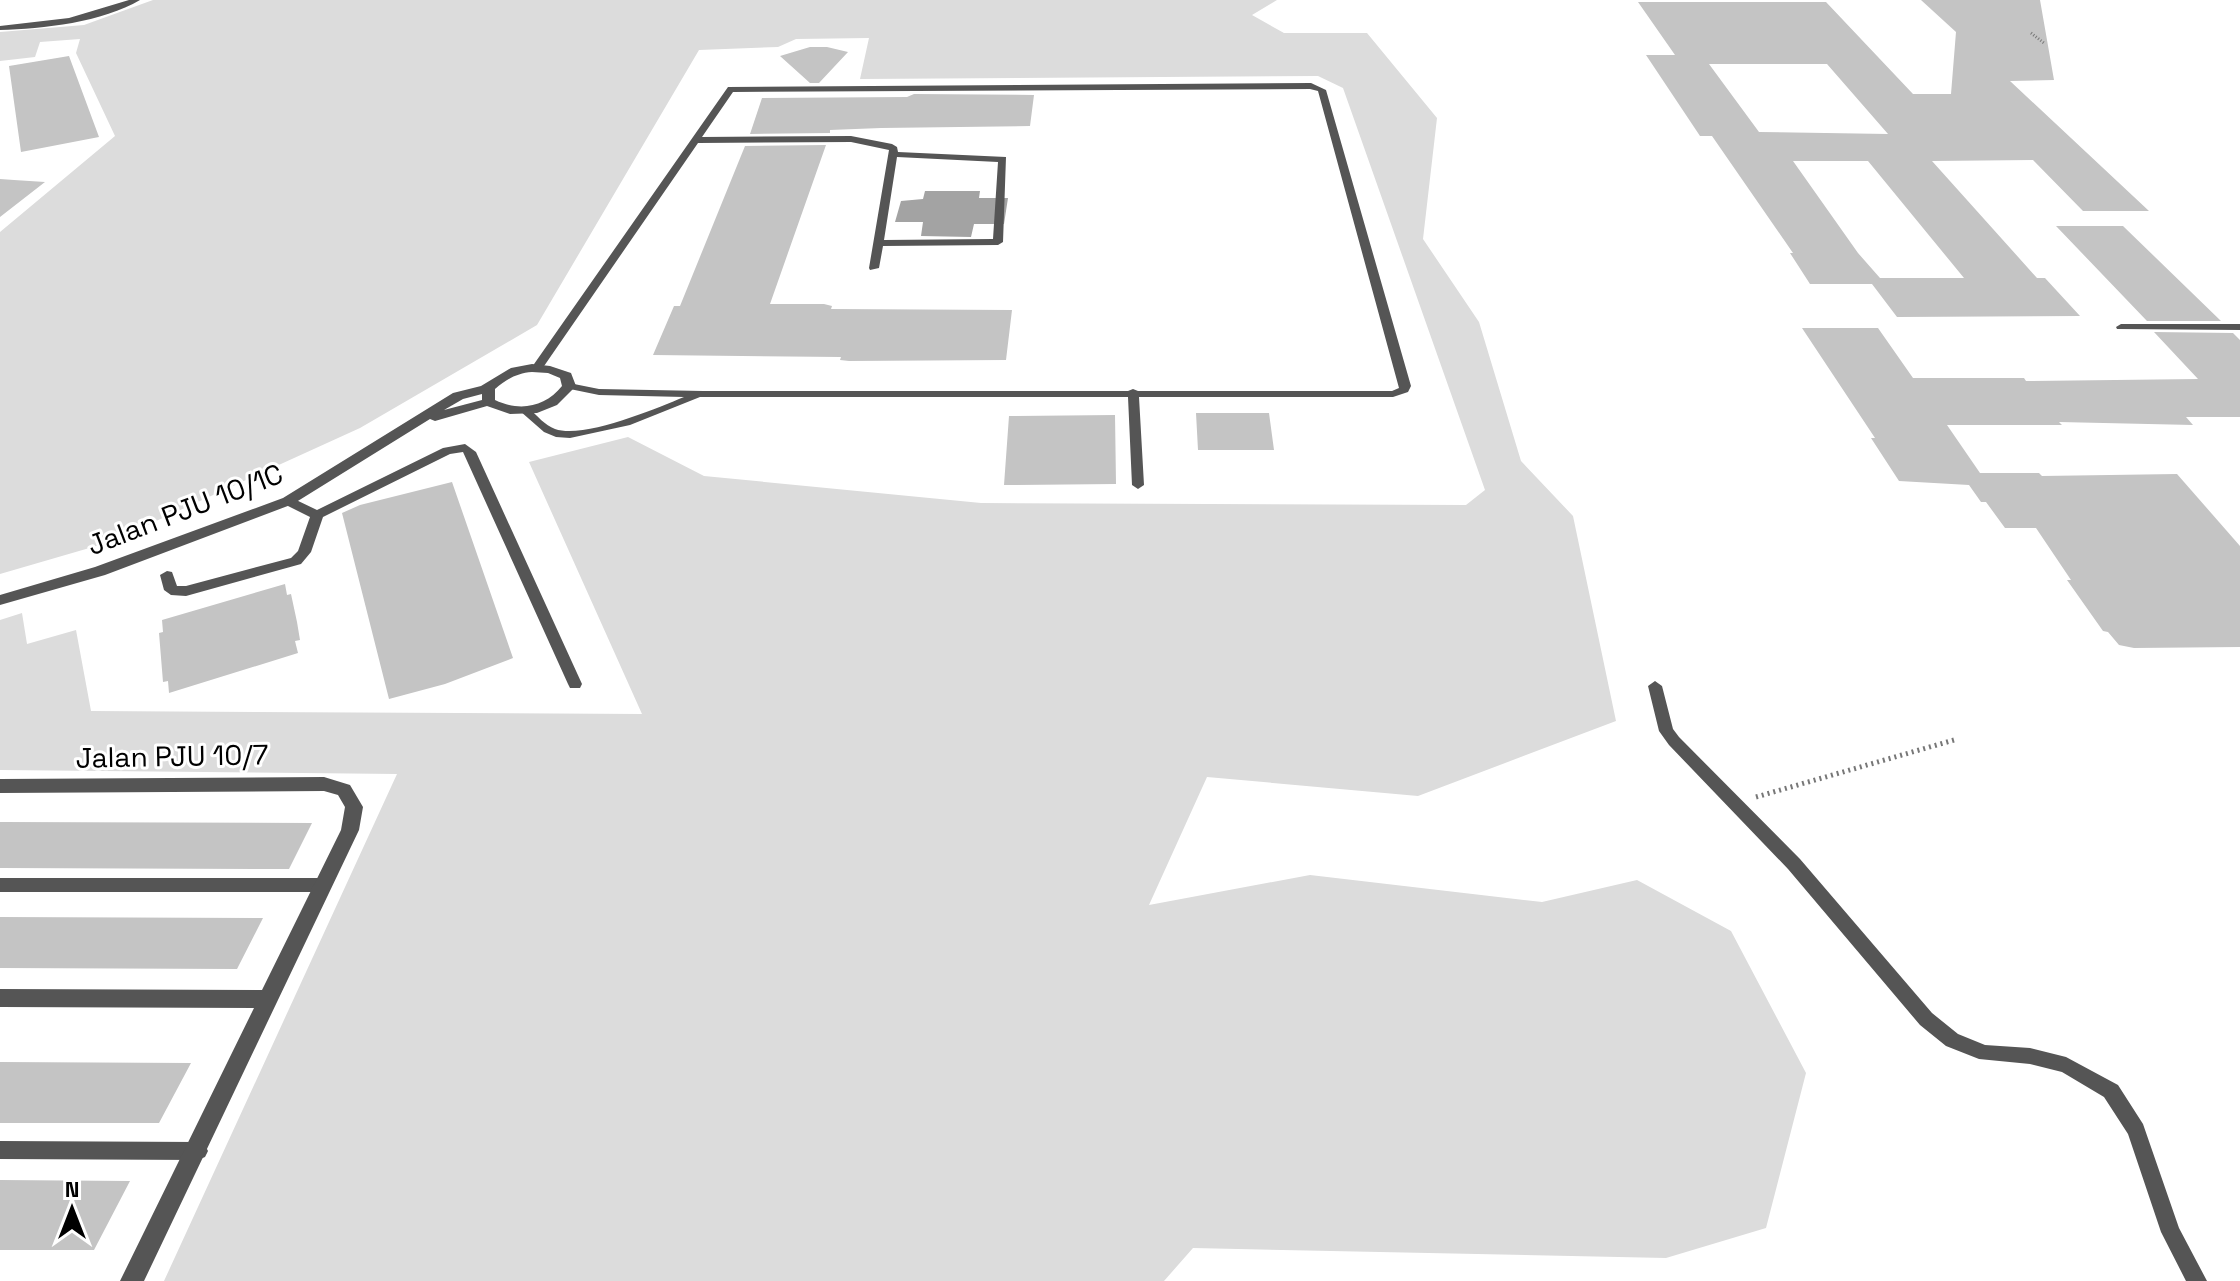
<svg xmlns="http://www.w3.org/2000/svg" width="2240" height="1281" viewBox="0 0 2240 1281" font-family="'Space Grotesk',sans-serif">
<rect width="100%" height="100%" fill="#fff"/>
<path fill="#dcdcdc" d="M153,0H1277L1252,15L1284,33H1367L1437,118L1423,239L1479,322L1521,461L1573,516L1616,721L1418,796L1207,777L1149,905L1310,875L1542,902L1637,880L1731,931L1806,1073L1766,1228L1666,1258L1193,1248L1164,1281H164L397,774L0,770V620L22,613L27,644L76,630L91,711L642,714L529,462L628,437L704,476L981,503L1466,505L1485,490L1343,88L1318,76L860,79L869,38L796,39L778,47L699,50L537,325L360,428L110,542L0,574V232L115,136L76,53L80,39L40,42L35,57L0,61V32L84,25Z"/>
<path fill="#a3a3a3" d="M925,191H980L979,198H1008L1004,224H974L971,237L921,236L923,222H895L901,201L923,199Z"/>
<path fill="#c4c4c4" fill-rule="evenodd" d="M1921,0H2040L2054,80L2010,81L2149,211H2083L2033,160L1932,161L2037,278H2045L2080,316L1897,317L1872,284H1810L1790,253H1793L1712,136H1700L1646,55H1675L1638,2H1826L1913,94H1951L1956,32ZM1709,64H1827L1888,134L1759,132ZM1793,161H1868L1964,278H1880L1858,253Z
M810,47H827L848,52L819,83H810L780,56Z
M69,56L99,137L21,152L9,66Z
M914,94L1034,95L1030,126L881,128L830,130V133L750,134L762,98L907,97Z
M826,145L770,304H824L832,306L831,309L1012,310L1006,360L849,361L840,360L841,357L653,355L674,306H680L745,146Z
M0,179L14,180L45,182L0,217Z
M2056,226H2123L2221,321H2147Z
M1802,328H1878L1913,378H2024L2026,381L2198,379L2154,332L2233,333L2240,340V417H2186L2193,425L2059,422L2062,425H1947L1980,473H2039L2042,476L2177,474L2240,546V647L2134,648L2119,645L2108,632L2103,631L2067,580H2071L2036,528H2005L1986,502H1981L1969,485L1899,481L1871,438H1875Z
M1196,413H1269L1274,450H1198Z
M1115,415L1116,484L1004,485L1009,416Z
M452,482L513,658L445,684L389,699L342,513L360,505Z
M285,584L287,595L291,594L297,622L300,640L295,641L298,653L169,693L168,681L163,682L159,633L163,632L162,620Z
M0,822L312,823L289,869L0,868Z
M0,917L263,918L237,969L0,968Z
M0,1062L191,1063L159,1123H0Z
M0,1180L130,1181L94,1250H0Z"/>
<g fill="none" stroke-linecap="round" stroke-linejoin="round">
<path stroke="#777" stroke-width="3" stroke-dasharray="1 2" stroke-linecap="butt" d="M2031,33L2044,43"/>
<path stroke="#777" stroke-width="5" stroke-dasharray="2 4" stroke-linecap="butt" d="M1756,797L1954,740"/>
<path fill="#555" fill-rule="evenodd" d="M129,0H140C103,22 43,29 0,30V26L69,18Z
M1311,83L1326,90L1411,386L1408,392L1393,397H1139L1144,485L1138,489L1132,485L1128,397H700L630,425L570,438L556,437L544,432L520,411L526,407L530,409C537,416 545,425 555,429C584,439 655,409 684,397L599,395L565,388V384L569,383L599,389L703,391H1128L1133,389L1138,391H1392L1399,388L1318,91L1310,89L733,92L702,137L851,136L892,144L897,147L898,152L1006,157L1003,242L998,245L883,246L879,268L870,270L869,268L889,150L851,142L698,143L542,369H534L532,367L728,87ZM897,157L998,162L993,239L884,240Z
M2121,324H2240V330L2117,329L2116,327Z
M465,444L476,452L582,684L580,688H570L568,684L463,452L450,454L323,517L311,552L301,564L186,596L171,595L164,590L160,575L167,571L172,572L177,586H186L291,558L298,551L310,517L284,504L282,501L284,498H292L317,510L443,448Z
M1655,681L1662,686L1673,729L1679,737L1800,859L1932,1013L1958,1034L1985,1045L2030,1048L2066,1057L2118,1085L2143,1124L2179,1228L2207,1281H2186L2161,1232L2128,1134L2104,1097L2062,1072L2030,1064L1979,1059L1946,1046L1920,1025L1788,869L1669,745L1659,731L1648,686Z
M0,878H323L329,880L331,885L329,890L323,892H0Z
M0,1141L198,1142L205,1145L208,1151L205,1157L198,1160L0,1159Z"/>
<path fill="#555" fill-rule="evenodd" d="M532,364L550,366L571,373L576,386L557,405L537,413L510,414L487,406L435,421L430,419L293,504L105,575L0,605V595L95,567L283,498L453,393L481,386L511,368ZM532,372L548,373L560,378L562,386C545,407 520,412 495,400V389C507,379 517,373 532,372ZM482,394V400L444,410L463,399Z
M324,777L350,785L363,807L359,830L144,1281H120L254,1008L0,1007V989L262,990L341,830L345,807L338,795L324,791L0,793V779Z"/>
</g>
<g text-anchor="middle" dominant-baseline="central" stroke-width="6" stroke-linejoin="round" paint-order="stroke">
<g font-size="28" fill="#000" stroke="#fff">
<text transform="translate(185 509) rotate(-21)">Jalan PJU 10/1C</text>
<text transform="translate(172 756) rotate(-1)">Jalan PJU 10/7</text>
</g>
</g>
<g transform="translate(72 1209)" stroke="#ffffff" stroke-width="6" paint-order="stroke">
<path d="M0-6L14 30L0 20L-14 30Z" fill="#000000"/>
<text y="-12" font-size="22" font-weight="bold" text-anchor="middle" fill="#000000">N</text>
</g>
</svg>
